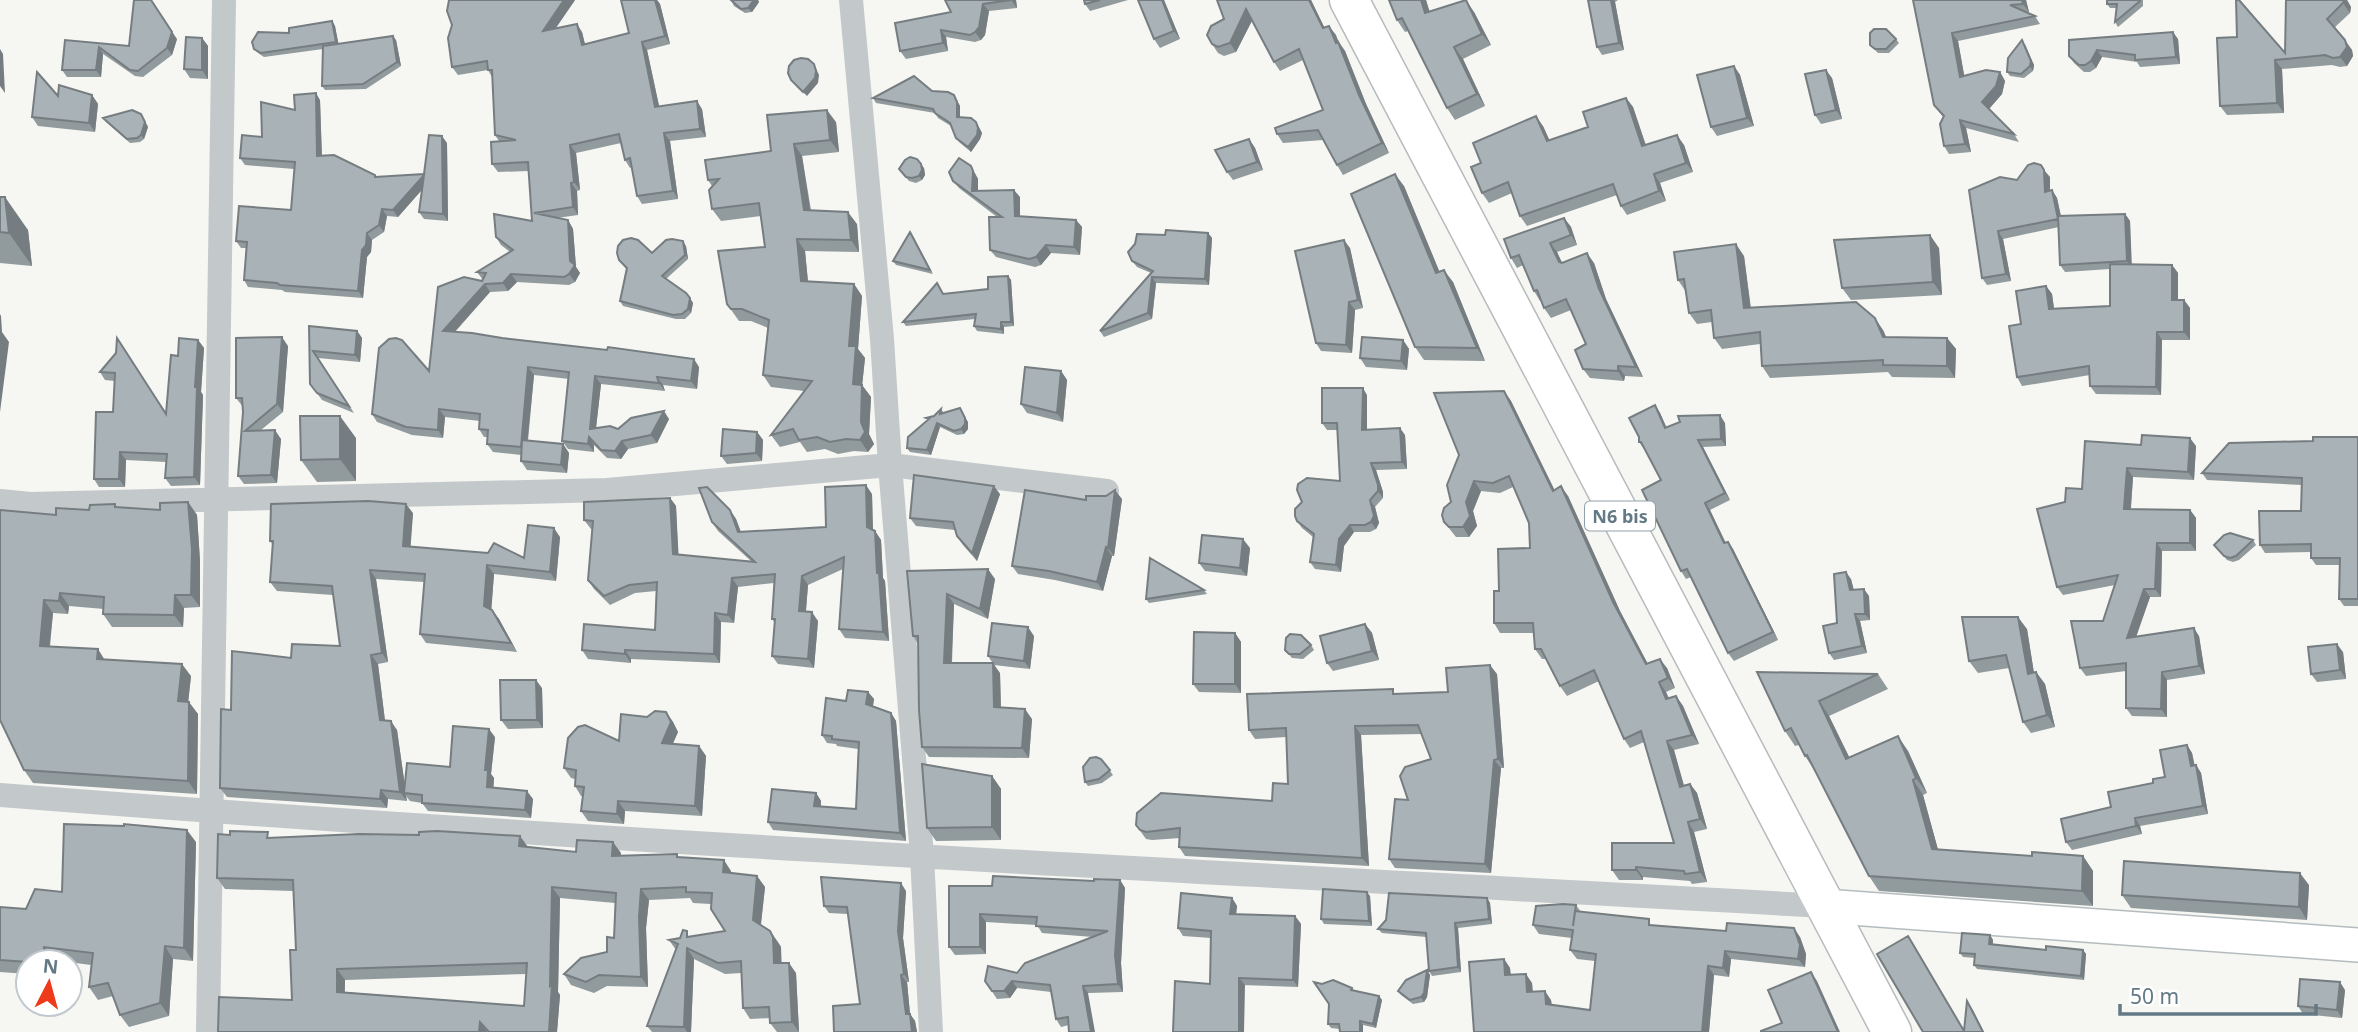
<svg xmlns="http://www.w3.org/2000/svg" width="2358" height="1032" viewBox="0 0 2358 1032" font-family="'Noto Sans',sans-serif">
<rect width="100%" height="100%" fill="#f6f6f2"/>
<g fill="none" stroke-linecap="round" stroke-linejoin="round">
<g stroke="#b5bcbf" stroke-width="36">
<path id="secondary" d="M1824,906L2358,945"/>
</g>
<g stroke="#b7bbbe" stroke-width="41">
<path id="highway" d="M1349,0L1892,1032"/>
</g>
<path stroke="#c3c8ca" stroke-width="24" d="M851,0L882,339L890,465L922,856L931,1032
M0,501L30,504L607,490L890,465L1107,491
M0,795C607,843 1216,872 1824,906
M208,1032L224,0"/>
<use href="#secondary" stroke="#fff" stroke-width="33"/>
<use href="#highway" stroke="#fff" stroke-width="38"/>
</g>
<path fill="#919a9d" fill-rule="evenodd" d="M575,0L556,28L582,32L585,44L629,33L621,0H657L660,4L670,44L647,50L659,106L702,109L706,137L670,141L678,199L642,204L637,196L632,167L630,168L625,160L621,143L576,153L580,190L577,191L578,215L557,218L568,220L573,229L576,267L580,273L575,282L569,285L517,282L508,291L490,292L455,332L699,367L697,389L663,385L665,391L601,384L596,428L618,429L669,419L657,443L628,449L621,459L607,458L594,445V452L568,449L562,441L569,379L534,375L528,441L563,444L569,453L567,473L527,470L521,461V455L493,452L487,444L488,437H484L479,429L480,421L445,417L443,438L412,435L377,422L372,414L429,371L483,280L477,272L510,252L501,245L496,237L532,221L529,171L498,172L492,164L499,141L495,135L492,77L488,70L458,75L452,67V25Z
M731,0H758L759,2L752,12L745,13L734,6Z
M945,0H1016L1017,8L989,11L985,35L981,40L975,42L946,37L948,51L906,59L900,51L951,12Z
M1084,0H1128L1090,11L1085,4Z
M1164,0L1180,39L1160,48L1154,39Z
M1217,0H1311L1324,27L1329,26L1345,51L1366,104L1389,153L1343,175L1337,165L1323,140L1283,143L1277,134L1323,110L1303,60L1280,71L1274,62L1252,20L1236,52L1224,56L1218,53L1212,44L1224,19Z
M1389,0H1426L1429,12H1474L1491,45L1463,59L1485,106L1455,120L1447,108L1408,31L1405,32L1397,20Z
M1588,0H1618L1615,2L1624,50L1602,55L1597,47Z
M1913,0H2026L2029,12H2027L2035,16L2040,24L1958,41L1964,76L2000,72L2005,81L2002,94L1989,109L2014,134L2019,142L1966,128L1971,152L1949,154L1944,146V118L1934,105Z
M2107,0H2143V6L2118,27L2115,22L2116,8H2110L2107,4Z
M2347,0L2351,7L2350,13L2334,28L2352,50L2353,56L2347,66L2340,67L2332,65L2282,69L2284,113L2227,115L2220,106L2217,38L2285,53Z
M332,21L335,26L338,44L396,40L401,66L366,89L325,90L322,86L323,49L264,57L258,53L254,49L289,33Z
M202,38L208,46V79L190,78L184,69Z
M177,39L172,55L143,77L135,76L103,54L101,77H67L62,70L65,40L129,46Z
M1896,39L1899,43L1889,53H1878L1870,45Z
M2178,39L2180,64L2140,67L2137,62L2102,57L2096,68L2090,72H2084L2074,63L2069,56V40Z
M2025,44L2034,65L2033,71L2024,78L2010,76L2007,72Z
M1734,66L1740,75L1754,126L1717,136L1711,127Z
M1832,78L1842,119L1821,124L1815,115Z
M932,91L954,95L960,106V117L976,122L979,127L982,133L980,139L971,152L959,142L951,126L938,118L935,113L876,103L873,98Z
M92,95L98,104L95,132L38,126L32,117L58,96Z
M1626,98L1633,107L1646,145H1684L1693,172L1660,183L1666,201L1627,215L1621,206L1617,195L1527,226L1520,216L1512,193L1489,203L1482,193L1481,163L1543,126L1549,140L1588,127Z
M320,100L322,156L375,175L377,177L424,174L447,143L448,221L424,219L419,212L422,189L398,217L387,216L384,232L372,240L371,252L367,257L363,298L285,292L282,290L248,287L244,280L246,248H241L236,241L291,210L294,169L245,165L240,158L262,137L295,110Z
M103,118L144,119L148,127L144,139L140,142L130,143L106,122Z
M836,122L839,152L802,156L811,210L857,224L859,252L805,251L808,281L854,284L862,296L858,349L865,358L862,385L871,397L869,434L874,444L868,452L854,451L838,454L825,449L807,452L800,442L780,447L771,435L804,391L771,387L763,375L768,328L751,321H739L727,304L765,247L761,216L721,221L712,209V186L708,180Z
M1249,139L1255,148L1263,170L1233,180L1227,172Z
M971,166L978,179V191L1020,197V217L1076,220L1082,227L1080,255L1051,253L1041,265L1035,267L996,257L990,250L997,217L959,188L953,181Z
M924,168L925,175L922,180L916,183L909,181L899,169Z
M2050,177V191L2052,190L2057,198L2061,216L2125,214L2130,221L2131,264L2172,265L2178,273V300H2184L2190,308V340H2162L2161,395L2096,394L2090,386V375L2022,386L2017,377L2021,324L2046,286L2052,294L2054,308L2110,306V269L2065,272L2060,265L2059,227L2003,239L2011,281L1987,285L1982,278L2017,180Z
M1404,186L1439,271L1453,282L1485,361L1424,360L1415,347Z
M0,197L28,230L32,266L0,263Z
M1564,218L1571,227L1577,245L1557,252L1562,263H1594L1606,299L1643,377L1625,376L1624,381L1590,378L1583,369L1586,344L1571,310L1551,318L1544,308L1541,301H1540L1534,291L1523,265L1517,268L1511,258Z
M1208,233L1212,238L1209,285L1156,283L1152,319L1104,337L1100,331L1151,273L1137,267L1132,261L1165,235Z
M913,236L933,274L896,265L893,261Z
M686,246L688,259L666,279L686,293L693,303L691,313L685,319H676L623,306L620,301L626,269L619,260Z
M1350,248L1363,308L1355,310L1352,353L1321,351L1316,343Z
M1939,248L1942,295L1851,300L1842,288Z
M1744,256L1751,308L1883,330L1886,337L1947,338L1956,349L1955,378L1892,377L1888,372L1770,378L1762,366L1760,344L1722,349L1714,338L1712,322L1697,324L1689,313L1686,292L1678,280Z
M1008,276L1011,280L1014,326L1004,327V334L977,331L974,326L975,319L906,326L903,322L937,283L944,294L988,289Z
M309,326L357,331L362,338L360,362L318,358L354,413L322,400L310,384Z
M198,340L204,348L201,392L203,395L200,485L171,486L165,478L166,462L126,460L125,487H99L94,479L113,412L115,381L105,380L100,372L116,353L167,413L178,356Z
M1403,340L1409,349L1407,370L1366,367L1360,358Z
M288,346L283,412L261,430L281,439L277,483L244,484L238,476L243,407L236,398Z
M1061,371L1067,380L1063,422L1027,413L1021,404Z
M1504,391L1511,401L1554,490L1568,496L1620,611L1648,664L1667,668L1675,688L1666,692L1669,698L1676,696L1683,706L1699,744L1674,750L1683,785L1690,784L1697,793L1707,829L1694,832L1707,882L1692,884L1690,881L1643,877V880H1619L1612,870L1674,843L1644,742L1630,748L1624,739L1599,681L1567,696L1560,686L1546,659H1542L1535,649L1534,633H1500L1494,623L1499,591L1530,548L1529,523L1513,487L1500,493L1481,491L1473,511L1477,526L1469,537H1456L1444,522L1451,502Z
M1367,395V430L1405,435L1407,469L1376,470L1383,492V498L1375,507L1379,523L1376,529L1370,532H1354L1344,546L1341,572L1315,569L1310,562L1313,537L1302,528L1297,521L1302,502L1340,481L1337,430H1327L1322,423Z
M1655,405L1660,413L1666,427L1725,423L1726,446L1703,447L1730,500L1710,510L1726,543L1728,542L1733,549L1778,640L1734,661L1728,653L1691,577L1686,579L1681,571L1661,480L1645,449H1644L1639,442Z
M941,409L944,413L968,422V429L964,434L957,435L940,427L931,455L910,452L907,448L928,421L926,418L934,416Z
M757,432L763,440L762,461L727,464L721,456Z
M2358,437V606H2344L2339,599L2340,565H2316L2311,558V552L2265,553L2260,545L2301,511L2302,485L2207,480L2202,473L2313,441Z
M356,438V481L317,482L301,460Z
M2141,445L2196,446L2194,480L2133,477L2131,509L2190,510L2196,518V551H2162L2161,597H2150L2136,636H2199L2205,674L2167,680V717L2132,716L2126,708V671L2086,676L2080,668L2103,621L2115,585L2063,595L2057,587L2065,502Z
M872,494L873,530L875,531L881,540L883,578L885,581L889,641L845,638L839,629L843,569L808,585L806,612L818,621L814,668L778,664L772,656L775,623L772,619L774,583L738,587L734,623L721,622L720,663L631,659V663L588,659L582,650L655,630L656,591L635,593L610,605L594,589L588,580L592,529H591L584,520L670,498L676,506L678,555L751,561L718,531L712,522L730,510L736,519L741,532L826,527Z
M1000,494L977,561L963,545L957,536L955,530L916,526L910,518Z
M1122,499L1114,556H1112L1103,591L1055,580L1018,574L1012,566L1086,500Z
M188,502L197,515L200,561V607L184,608L183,627H112L103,614L104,609L69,606L68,614L53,613L50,647L105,659L191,676L188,702L198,714L197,794L33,783L24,770L1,722L0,510L56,515L115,504L117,507L160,510Z
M413,513L410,546L524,558L560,537L556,581L494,574L491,609L499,619L517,652L426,643L420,634L424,582L376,579L388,662L378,664L385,721L397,730L405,786L450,767L495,737L491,774L494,778L493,787L533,799L531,818L428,811L422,803L410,801L406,796L407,801L388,799L387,808L227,797L220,788L231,710L291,658L340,646L333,595L277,591L270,582L273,545L270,541Z
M2253,540L2256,545L2239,560L2233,562L2227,560L2214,545Z
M1250,548L1247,576L1205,571L1199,563Z
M907,571L995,579L988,619L954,604L952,663L1000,673L1001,707L1032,719L1029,758L929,757L922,747L918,644L913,636Z
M1851,579L1854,590L1869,596L1870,620L1860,621L1867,653L1834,660L1829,653Z
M1204,590L1207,594L1149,603L1146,599Z
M1365,624L1372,633L1379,660L1333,671L1327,663Z
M2027,629L2034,673L2036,672L2045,684L2055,727L2031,733L2023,722L2009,668L1978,673L1969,661Z
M1235,633L1241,642V693L1199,692L1193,684Z
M1034,636L1030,669L994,665L988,656Z
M1311,645L1314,650L1303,659L1292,658L1285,650Z
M2343,652L2346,679L2317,682L2311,674Z
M1757,672L1878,674L1888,689L1829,716L1849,757L1908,751L1927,793L1923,795L1938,850L2032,856H2083L2093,871V906L1879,891L1869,876L1815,771L1805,756L1799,745L1795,746L1785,731Z
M1497,674L1504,768H1501L1491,873L1395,868L1389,859L1408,800L1431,759L1422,734L1361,735L1369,866L1185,856L1179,847L1180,838L1152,840L1146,839L1136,825L1272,801L1288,784L1286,737L1255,739L1249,730L1396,694L1448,692Z
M542,688L543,728L508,729L501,720Z
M868,692L874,699L873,706L891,713L896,721L906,841L773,830L768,822L816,793L821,801V806L856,809L858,749L837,746L836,744L827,743L822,735Z
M666,712L673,722L678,732L672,744L699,746L706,756L702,816L625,811L624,824L588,821L581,811L583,796H581L575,786V779L571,778L564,768L619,741L647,717Z
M2187,745L2192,753L2195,766L2196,765L2201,773L2208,814L2140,826L2142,834L2072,850L2066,842L2111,807L2165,777Z
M1101,759L1113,775L1102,783L1088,786L1085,782Z
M992,776L1001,789V840L936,841L927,828Z
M230,835L272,838L527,847L576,852L621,853L620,856L677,854L679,857L731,871V873L757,876L765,887L761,925L770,931L778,942L781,947V963L796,973L799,1032H777L770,1023V1018L750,1019L743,1008L741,973L725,974L694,959L691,1032H652L647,1026L676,950L669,940L725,931L711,904L693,903L690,898L649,900L646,928L648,987L607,986L594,993L571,985L564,974L607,952L614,938L615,903L560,898L558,992L560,995L557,1032H219L292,1000L296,950L293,891L225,889L217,878ZM526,974L524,1006L345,992V980Z
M196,842L193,961L173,959L169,1016L129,1027L120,1015L113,996L98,1000L89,987L91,965L53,960V962H28V974L0,972V907L26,909L62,892Z
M1120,880L1125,888L1121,963L1123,992L1088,993L1069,1025L1061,1027L1056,1019L1051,992L1017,988L1010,998L997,999L985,981L1017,973L1093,937L1042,933L1037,925L986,922V954L955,955L949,947L992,886Z
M2309,885L2307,920L2131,908L2122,895Z
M906,891L903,938L909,982H907L910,1014L915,1021L917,1032H834L860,1004L848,914L829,913L824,906Z
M1370,896L1372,926L1324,924L1321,919Z
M1232,898L1237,906L1236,915L1295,916L1301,924L1298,987L1210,984L1211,938L1183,936L1178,928Z
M1487,898L1490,903L1492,924L1458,928L1461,972L1432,976L1429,971L1426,937L1382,933L1378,929Z
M1576,905L1581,912L1654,925L1800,937L1806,954L1805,967L1731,959L1729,977L1714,975L1709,1032H1474L1504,959L1510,968L1511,975L1532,983L1533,992L1551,1000L1552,1005L1590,1010L1595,961L1577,959L1570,950L1572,938L1539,934L1533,925Z
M1990,935L1993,940V944L2046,950H2083L2086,954L2084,980L1977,969L1974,965L1975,958L1963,957L1960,953Z
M1427,970L1430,975L1427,997L1424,1002L1413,1004L1401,995L1398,991Z
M1322,984L1352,988L1355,991L1379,996L1382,1000L1376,1028L1363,1025L1339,1029L1331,1028L1328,1024L1329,1004Z
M2345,990L2342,1018L2303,1014L2298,1006Z"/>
<path fill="#767d80" d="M151,0L177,39L172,55L167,48Z
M564,0H575L548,39L543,31Z
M655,0H657L660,4L670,44L665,36Z
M754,0H758L759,2L752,12L748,8Z
M1011,0H1016L1017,8Z
M1162,0H1164L1180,39L1174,31Z
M1309,0H1311L1329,37L1323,28Z
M1421,0H1426L1434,25L1425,13Z
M1466,0L1474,12L1491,45L1482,34Z
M1611,0H1614L1615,2L1624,50L1619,43Z
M2022,0H2026L2029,12L2023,4Z
M2344,0H2347L2351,7L2350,13L2343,3Z
M983,4L989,11L985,35L981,40L975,32Z
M1246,9L1253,19L1236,52L1230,43Z
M332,21L335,26L339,46L336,42Z
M577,24L582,32L587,53L582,45Z
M1329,26L1336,35L1342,52L1336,43Z
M941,30L946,37L948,51L943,43Z
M2173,32L2178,39L2180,64L2176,57Z
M1952,33L1958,41L1966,85L1960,77Z
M393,36L396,40L401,66L397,62Z
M202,38L208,46V79L202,70Z
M2022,40L2034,65L2033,71L2030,66Z
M2345,40L2352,50L2353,56L2347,66L2340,57Z
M642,42L647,50L661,115L655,107Z
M1338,42L1345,51L1366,104L1389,153L1382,143L1359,95Z
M99,47L103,54L101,77L96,70Z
M1454,47L1463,59L1485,106L1477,94Z
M0,49L3,54L5,93L0,86Z
M2097,50L2102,57L2096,68L2091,61Z
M2275,60L2282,69L2284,113L2277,103Z
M814,64L819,75L818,83L807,96L803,92Z
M1734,66L1740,75L1754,126L1747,118Z
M1826,70L1832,78L1842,119L1836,110Z
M2000,72L2005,81L2002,94L1988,110L1982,102Z
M316,93L320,100L322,163L317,156Z
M92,95L98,104L95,132L89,123Z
M954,95L960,106V121L957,117Z
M1626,98L1633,107L1649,156L1642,146Z
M697,101L702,109L706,137L700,129Z
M827,110L836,122L839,152L830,140Z
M141,114L148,127L144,139L141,135Z
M1536,116L1543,126L1554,150L1547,141Z
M1960,120L1966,128L1971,152L1965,144Z
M976,122L982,133L980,139L971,152L968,147Z
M664,133L670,141L678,199L673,191Z
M1677,135L1684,145L1693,172L1686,163Z
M442,136L447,143L448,221L443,214Z
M1249,139L1255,148L1263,170L1257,162Z
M794,144L802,156L812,222L804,210Z
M570,145L576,153L580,190L574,182Z
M921,164L924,168L925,175L922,180L919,176Z
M971,166L978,179V199L972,191Z
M2044,170L2050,177V199L2045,192Z
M1395,174L1404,186L1445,285L1436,273Z
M1654,174L1660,183L1666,201L1659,191Z
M424,175L429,182L398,217L393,210Z
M571,183L577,191L578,215L573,207Z
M1014,190L1020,197V224L1015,216Z
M2052,190L2057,198L2063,227L2058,219Z
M5,197L28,230L32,266L9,233Z
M382,209L387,216L384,232L379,225Z
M848,212L857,224L859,252L851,240Z
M2125,214L2130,221L2132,268L2127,261Z
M1564,218L1571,227L1577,245L1571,235Z
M568,220L573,229L576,267L580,273L575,282L569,274L570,261Z
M1076,220L1082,227L1080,255L1074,247Z
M1998,231L2003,239L2011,281L2006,274Z
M367,233L372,240L371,252L367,257L363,298L358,291L362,250Z
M1208,233L1212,238L1209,285L1205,279Z
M1930,235L1939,248L1942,295L1933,282Z
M797,239L805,251L809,293L801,281Z
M1344,240L1350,248L1363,308L1358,300Z
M683,241L686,246L688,259L685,255Z
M1550,243L1557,252L1566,271L1559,262Z
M1736,244L1744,256L1752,320L1744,308Z
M1046,245L1051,253L1041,265L1036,257Z
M1587,253L1594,263L1606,299L1643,377L1636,367L1599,289Z
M2172,265L2178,273V308L2172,300Z
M1444,270L1453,282L1485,361L1477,348Z
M511,274L517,282L508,291L503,283Z
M1008,276L1011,280L1014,326L1011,322Z
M1152,277L1156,283L1152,319L1148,313Z
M485,284L490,292L448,339L443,331Z
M854,284L862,296L858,349L865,358L861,396L853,384L849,346Z
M2046,286L2052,294L2055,317L2049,309Z
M690,298L693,303L691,313L688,309Z
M2184,300L2190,308V340L2184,332Z
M1349,302L1355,310L1352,353L1346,345Z
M0,314L1,316L2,332L9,342L0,412Z
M1875,318L1883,330L1891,348L1883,337Z
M1001,322L1004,327V334L1001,329Z
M357,331L362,338L360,362L355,355Z
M2157,332L2162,340L2161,395L2156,387Z
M282,337L288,346L283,412L277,404Z
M1947,338L1956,349L1955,378L1947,366Z
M198,340L204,348L201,392L203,395L200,485L194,477L195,387Z
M1403,340L1409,349L1407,370L1401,361Z
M694,359L699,367L697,389L691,381Z
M1618,366L1625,376L1624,381L1618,371Z
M528,367L534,375L526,455L521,447Z
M1061,371L1067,380L1063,422L1057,413Z
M595,376L601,384L595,437L590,429Z
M657,377L663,385L665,391L659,383Z
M862,385L871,397L869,434L874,444L868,452L860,440Z
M1363,388L1367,395V437L1362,430Z
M1504,391L1511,401L1560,501L1553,491Z
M1655,405L1660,413L1670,435L1665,428Z
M960,408L968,422V429L964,434L961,429Z
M439,409L445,417L443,438L438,430Z
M664,411L669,419L657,443L651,435Z
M1720,415L1725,423L1726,446L1721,439Z
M340,416L356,438V481L340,459Z
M937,423L940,427L931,455L927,450Z
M1400,428L1405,435L1407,469L1402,462Z
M275,430L281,439L277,483L271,475Z
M757,432L763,440L762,461L756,453Z
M589,437L594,445V452L588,444Z
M2190,438L2196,446L2194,480L2188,472Z
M1698,440L1703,447L1730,500L1725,493Z
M622,441L628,449L621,459L615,451Z
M563,444L569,453L567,473L561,465Z
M120,452L126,460L125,487L119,479Z
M1371,463L1376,470L1383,492V498L1378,491Z
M2127,468L2133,477L2130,517L2124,509Z
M1474,481L1481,491L1473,511L1477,526L1469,537L1463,527L1466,502Z
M866,485L872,494L873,536L867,527Z
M994,486L1000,494L977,561L972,553Z
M1561,486L1568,496L1620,611L1653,674L1646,664L1613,602Z
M1115,490L1122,499L1114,556L1108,548Z
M670,498L676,506L679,563L673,554Z
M1370,500L1375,507L1379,523L1376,529L1371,522Z
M188,502L197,515L200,561V607L191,595Z
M1705,503L1710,510L1729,551L1724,543Z
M406,504L413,513L410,555L403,546Z
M730,510L736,519L744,541L738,532Z
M2190,510L2196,518V551L2190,543Z
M1350,525L1354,532L1344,546L1341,572L1336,565L1339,539Z
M554,528L560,537L556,581L550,572Z
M875,531L881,540L883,578L885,581L889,641L883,632L877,573Z
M1243,539L1250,548L1247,576L1240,568Z
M1728,542L1733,549L1778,640L1773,632Z
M2157,543L2162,551L2161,597L2155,589Z
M1106,547L1112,556L1103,591L1097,582Z
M487,565L494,574L491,615L484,606Z
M988,569L995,579L988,619L980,609Z
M370,570L376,579L388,662L382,653Z
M1846,572L1851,579L1855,597L1850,590Z
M802,576L808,585L805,620L799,611Z
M732,578L738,587L734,623L728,615Z
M1864,589L1869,596L1870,620L1865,614Z
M2144,589L2150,597L2133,646L2127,638Z
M60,593L69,606L68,614L59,601Z
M947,594L954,604L951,673L944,663Z
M175,595L184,608L183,627L174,615Z
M44,600L53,613L48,659L40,646Z
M492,610L499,619L517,652L511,643Z
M812,612L818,621L814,668L808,659Z
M715,613L721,622L720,663L714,654Z
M1855,614L1860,621L1867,653L1862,646Z
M2018,617L2027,629L2036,686L2028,674Z
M1365,624L1372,633L1379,660L1372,651Z
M1028,627L1034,636L1030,669L1024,661Z
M2194,628L2199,636L2205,674L2199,666Z
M1235,633L1241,642V693L1235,684Z
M2337,644L2343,652L2346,679L2340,670Z
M98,649L106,662L97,659Z
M625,650L631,659V663L625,654Z
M371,655L378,664L386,729L380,720Z
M1660,659L1667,668L1675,688L1668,678Z
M993,663L1000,673L1001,717L994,707Z
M182,664L191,676L187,713L178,701Z
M1490,665L1497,674L1504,768L1498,759Z
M2036,672L2045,684L2055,727L2047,715Z
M2162,672L2167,680V717L2161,709Z
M536,680L542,688L543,728L537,720Z
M1659,682L1666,692L1672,709L1666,699Z
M868,692L874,699L872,711L866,704Z
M1676,696L1683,706L1699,744L1692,735Z
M1819,701L1829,716L1857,773L1846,759Z
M189,702L198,714L197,794L188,781Z
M1025,709L1032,719L1029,758L1022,748Z
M666,712L673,722L678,732L669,753L662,743Z
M891,713L896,721L906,841L900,833Z
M391,721L397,730L406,794L404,793L406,796L407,801L400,792Z
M1355,726L1361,735L1369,866L1362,858Z
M489,729L495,737L491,774L494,778L493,795L487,787L485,770Z
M1898,736L1908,751L1927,793L1916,778Z
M1667,741L1674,750L1687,796L1680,787Z
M2187,745L2192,753L2196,774L2191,766Z
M699,746L706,756L702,816L695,806Z
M1494,760L1501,768L1491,873L1485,864Z
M2196,765L2201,773L2208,814L2203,806Z
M992,776L1001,789V840L992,827Z
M1913,780L1923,795L1942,864L1932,849Z
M1690,784L1697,793L1707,829L1700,819Z
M381,790L388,799L387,808L380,799Z
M527,791L533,799L531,818L525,810Z
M816,793L821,801L820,814L814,806Z
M618,801L625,811L624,824L617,814Z
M2135,818L2140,826L2142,834L2136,826Z
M1688,822L1694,832L1707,882L1700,872Z
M187,830L196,842L193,961L184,948Z
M520,836L528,847L519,846Z
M613,842L621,853L619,867L612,856Z
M2083,856L2093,871V906L2082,891Z
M724,860L731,871L730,883L723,872Z
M1636,867L1643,877V880L1636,870Z
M2300,873L2309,885L2307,920L2299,907Z
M757,876L765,887L760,931L753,920Z
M1120,880L1125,888L1121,963L1123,992L1118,984L1115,955Z
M901,883L906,891L903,938L909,982L904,974L898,931Z
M552,887L560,898L558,992L560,995L557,1032H549Z
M641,889L649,900L646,928L648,987L641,977L639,917Z
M1367,892L1370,896L1372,926L1369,921Z
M1232,898L1237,906L1235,922L1230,914Z
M1487,898L1490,903L1492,924L1489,919Z
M980,914L986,922V954L980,947Z
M1295,916L1301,924L1298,987L1293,980Z
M1455,923L1458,928L1461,972L1458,967Z
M1794,928L1800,937L1806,954L1805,967L1798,959Z
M770,931L781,947L782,974L774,963Z
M1990,935L1993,940L1992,948L1989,944Z
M1908,936L1914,945L1965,1032Z
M165,946L173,959L169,1016L160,1003Z
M44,947L53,960V962H43Z
M687,948L694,959L691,1032H687L684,1027Z
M2083,950L2086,954L2084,980L2081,976Z
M1725,951L1731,959L1729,977L1723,968Z
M1504,959L1510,968L1511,984L1505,975Z
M789,963L796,973L799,1032L792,1022Z
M1708,966L1714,975L1709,1032H1702Z
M337,969L345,980L344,1002L337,992Z
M1427,970L1430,975L1427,997L1424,1002L1421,997Z
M1811,972L1817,981L1840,1032H1838Z
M1526,974L1532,983L1533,1001L1527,992Z
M901,975L907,982L910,1014L915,1021L917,1032H912L906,1014Z
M1239,978L1245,985L1244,1032H1239Z
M1012,981L1017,988L1010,998L1004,991Z
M2340,982L2345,990L2342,1018L2337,1010Z
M1083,986L1088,993L1095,1032H1091Z
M1545,991L1551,1000L1552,1012L1546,1004Z
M1379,996L1382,1000L1376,1028L1373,1024Z
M1967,1001L1973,1010L1984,1032H1983Z
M1360,1021L1363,1025V1032H1360Z
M480,1022L487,1032H479Z"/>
<path fill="#a9b3b7" stroke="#767d80" stroke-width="2" fill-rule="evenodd" d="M134,0H151L172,32L167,48L138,71L130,70L99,47L96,70H62L65,40L129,46Z
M449,0H564L543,31L577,24L582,45L629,33L621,0H655L665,36L642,42L655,107L697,101L700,129L664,133L673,191L637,196L630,158L625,160L619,134L570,145L574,182L571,183L573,207L534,213L568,220L570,261L575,265L569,274L564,277L511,274L503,283L485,284L443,331L472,333L502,338L607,350L608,347L694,359L691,381L657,377L659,383L595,376L590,429L610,426L618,429L631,418L664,411L651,435L622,441L615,451L601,450L589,437L588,444L562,441L569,372L528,367L521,447L487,444L488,430L479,429L480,414L439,409L438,430L406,427L372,414L379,348L389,339L396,338L402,340L429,371L438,287L464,277L482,281L486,273L477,272L513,250L496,237L494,214L532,221L528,162L492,164L491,142L516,140L495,135L492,70H488L487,61L452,67L448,38L452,25L447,11Z
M731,0H754L748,8L741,9Z
M945,0H1011L983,4L979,27L975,32L970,35L941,30L943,43L900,51L895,23L951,12Z
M1084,0H1100L1085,4Z
M1138,0H1162L1174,31L1154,39Z
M1217,0H1309L1323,28L1329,26L1336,43L1338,42L1359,95L1382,143L1337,165L1318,130L1277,134L1275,128L1323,110L1299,49L1274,62L1246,9L1230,43L1218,47L1212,44L1207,35L1211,26L1224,19Z
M1389,0H1421L1425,13L1466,0L1482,34L1454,47L1477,94L1447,108L1402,18L1397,20Z
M1588,0H1611L1619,43L1597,47Z
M1913,0H2022L2023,4L2010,5L2035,16L1952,33L1960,77L1986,70L2000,72L1996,86L1982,102L2014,134L1960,120L1965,144L1944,146L1940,124L1944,116L1934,105Z
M2107,0H2140V1L2115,22L2117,4H2107Z
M2236,0H2239L2285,53L2286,0H2344L2343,3L2327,19L2345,40L2347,47L2340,57L2333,58L2325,55L2275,60L2277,103L2220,106L2217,38L2237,37Z
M332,21L336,42L261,53L254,49L252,42L258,32L289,33V28Z
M1874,29H1886L1896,39L1886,49H1875L1870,45V33Z
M2173,32L2176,57L2135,60V55L2097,50L2091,61L2085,65H2079L2069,56V40Z
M393,36L397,62L363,84L322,86L323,46Z
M186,37L202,38V70L184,69Z
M2022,40L2031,61L2030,66L2021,74L2007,72L2008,58Z
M801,58L808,59L814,64L816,71L815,78L803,92L791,80L788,73L789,66L794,60Z
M1734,66L1747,118L1711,127L1697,75Z
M1826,70L1836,110L1815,115L1805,74Z
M37,72L58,96L59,85L92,95L89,123L32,117Z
M914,76L932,91L948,92L954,95L957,102V117L971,118L976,122L978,128L977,135L968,147L956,138L950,123L935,113L933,109L873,98Z
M316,93L317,156L334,155L375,175V177L424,174L429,135L442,136L443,214L419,212L424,175L393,210L382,209L379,225L367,233L366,245L362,250L358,291L280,285L277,283L244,280L247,242L236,241L239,206L291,210L295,162L240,158L242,135L262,137L261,102L295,110L294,95Z
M1626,98L1642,146L1677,135L1686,163L1654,174L1659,191L1621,206L1613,184L1520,216L1508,182L1482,193L1471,167L1481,163L1473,143L1536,116L1547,141L1588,127L1583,112Z
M132,110L141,114L145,122L141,135L137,138L127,139L103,118Z
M827,110L830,140L794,144L804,210L848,212L851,240L797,239L801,281L854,284L849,346H856L853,384L862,385L861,422L865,432L860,440L846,439L830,442L817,437L799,440L793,429L771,435L812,381L763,375L769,320L742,309H731L727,304L718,251L765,247L759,203L712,209L709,190L719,179L708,180L705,160L771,151L767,115Z
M1249,139L1257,162L1227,172L1215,150Z
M910,157L917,159L921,164L922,170L919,176L912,178L906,177L899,169L905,160Z
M959,158L971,166L973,171L972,191L1014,190L1015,216L1076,220L1074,247L1046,245L1036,257L1029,259L990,250L989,217H1002L953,181L949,172Z
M2034,163L2041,165L2044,170L2045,192L2052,190L2058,219L1998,231L2006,274L1982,278L1969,190L2000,177L2017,180L2028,165Z
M1395,174L1436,273L1444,270L1477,348L1415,347L1351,194Z
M0,197H5L9,233L0,232Z
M2125,214L2127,261L2060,265L2058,216Z
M1564,218L1571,235L1550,243L1559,262L1562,263L1587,253L1599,289L1636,367L1618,366V371L1583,369L1575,350L1586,344L1566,299L1544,308L1537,290L1534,291L1519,255L1511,258L1504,239Z
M1166,230L1208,233L1205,279L1152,277L1148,313L1100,331L1153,271L1132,261L1128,252L1135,244L1137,234L1165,235Z
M910,232L930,270L893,261Z
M1930,235L1933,282L1842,288L1834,240Z
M631,238L638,240L652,253L666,240L672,239L683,241L685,255L662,276L686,293L690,298L688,309L682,314L673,315L620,301L627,268L619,260L617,253L618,246L623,240Z
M1344,240L1358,300L1349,302L1346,345L1316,343L1295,251Z
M1736,244L1744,308L1856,302L1875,318L1883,337L1947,338V366L1883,365V360L1762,366L1760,332L1714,338L1711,310L1689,313L1684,279L1678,280L1674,252Z
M2110,264L2172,265V300H2184V332H2157L2156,387L2090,386L2089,366L2017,377L2009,326L2021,324L2016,291L2046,286L2049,309L2110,306Z
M1008,276L1011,322H1001V329L974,326L976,314L903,322L937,283L943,294L988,289V277Z
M309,326L357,331L355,355L313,351L349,406L317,393L310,384Z
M282,337L277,404L245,431L275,430L271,475L238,476L243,412L242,398H236V338Z
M1362,337L1403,340L1401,361L1360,358Z
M117,338L166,414L171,355L178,356L179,338L198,340L195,387H197L194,477L165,478L167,454L120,452L119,479H94L96,412H113L115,373L100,372L116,353Z
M1025,367L1061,371L1057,413L1021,404Z
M1322,388H1363L1362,430L1400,428L1402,462L1371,463L1378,485V491L1370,500L1374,516L1371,522L1365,525H1350L1339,539L1336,565L1310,562L1314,534L1297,521L1295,516V509L1302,502L1297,490L1298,484L1307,478L1340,481L1337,423H1322Z
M1504,391L1553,491L1561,486L1613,602L1646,664L1660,659L1668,678L1659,682L1666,699L1676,696L1692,735L1667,741L1680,787L1690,784L1700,819L1688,822L1700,872L1685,874L1684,871L1636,867V870H1612V843H1674L1641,731L1624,739L1594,670L1560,686L1541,649H1535L1533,623H1494V591H1499L1498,549L1530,548L1529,523L1509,476L1493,483L1474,481L1466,502L1470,516L1463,527H1449L1444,522L1442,515L1444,508L1451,502L1447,485L1459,455L1434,393Z
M1655,405L1665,428L1680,422L1678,416L1720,415L1721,439L1698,440L1725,493L1705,503L1724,543L1728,542L1773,632L1728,653L1687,569L1681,571L1642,490L1661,480L1641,442H1639V437L1629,418Z
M960,408L965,418V424L961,429L954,431L937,423L927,450L907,448L908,437L929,419L926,418L934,416L941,409L940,414Z
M300,416H340V459L301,460Z
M723,429L757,432L756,453L721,456Z
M2142,435L2190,438L2188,472L2127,468L2124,509L2190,510V543H2157L2155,589H2144L2127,638L2194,628L2199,666L2162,672L2161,709L2126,708V663L2080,668L2071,621H2103L2118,575L2057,587L2037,509L2065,502L2066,488L2082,489L2085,441L2141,445Z
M2313,437H2358V599H2339L2340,558H2311V544L2260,545L2259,511H2301L2302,478L2202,473L2229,443L2313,441Z
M522,440L563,444L561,465L521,461Z
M914,475L994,486L972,553L957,536L953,522L910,518Z
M866,485L867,527L875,531L877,573H879L883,632L839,629L844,557L802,576L799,611L812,612L808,659L772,656L775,619H772L775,574L732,578L728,615L715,613L714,654L625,650V654L582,650L584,624L655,630L657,582L629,585L604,596L588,580L593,521L584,520V502L670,498L673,554L755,562L712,522L699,488L707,487L730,510L738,532L826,527L825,487Z
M1025,490L1086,500V496H1106L1115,490L1108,548L1106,547L1097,582L1049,571L1012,566Z
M368,501L406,504L403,546L488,553L494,543L524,558L528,525L554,528L550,572L487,565L484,606L492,610L511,643L420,634L425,574L370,570L382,653L371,655L380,720L391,721L400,792L381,790L380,799L220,788L221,709L231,710L232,651L291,658L292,644L340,646L332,586L270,582L273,541H270L271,504Z
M188,502L192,549L191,595H175L174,615L103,614L104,597L60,593L59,601L44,600L40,646L98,649L97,659L182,664L178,701L189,702L188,781L24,770L0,720V510L56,515V508L89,510L90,505L115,504V507L160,510V503Z
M2230,533L2253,540L2236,556L2230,558L2224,556L2214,545L2224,535Z
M1202,535L1243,539L1240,568L1199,563Z
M1150,558L1204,590L1146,599Z
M988,569L980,609L947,594L944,663H993L994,707L1025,709L1022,748L922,747L919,710L918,636H913L907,571Z
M1846,572L1850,590L1864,589L1865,614H1855L1862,646L1829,653L1823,626L1837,623L1834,574Z
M1962,617H2018L2028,674L2036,672L2047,715L2023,722L2006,655L1969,661Z
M992,623L1028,627L1024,661L988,656Z
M1365,624L1372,651L1327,663L1320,636Z
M1194,632L1235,633V684H1193Z
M1290,634L1301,635L1311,645L1300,654H1289L1285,650L1286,638Z
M2337,644L2340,670L2311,674L2308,647Z
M1490,665L1498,759L1494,760L1485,864L1389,859L1395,799L1408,800L1400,776L1405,767L1431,759L1418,725L1355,726L1362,858L1179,847L1180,828L1146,832L1140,830L1136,825L1137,813L1161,793L1272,801L1273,783L1288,784L1286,728L1249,730L1247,694L1393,689V694L1448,692L1446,668Z
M1757,672L1878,674L1819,701L1846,759L1898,736L1916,778L1913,780L1932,849L2032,856V852L2083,856L2082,891L1869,876L1807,755L1805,756L1791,728L1785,731Z
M500,680H536L537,720H501Z
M848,690L868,692L866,704L891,713L900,833L768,822L772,789L816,793L814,806L856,809L859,742L832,739V736L822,735L826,698L846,701Z
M655,711L666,712L671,722L662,743L699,746L695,806L618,801L617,814L581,811L584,787L575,786L576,770L564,768L568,738L578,727L585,725L619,741L621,714L647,717Z
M453,726L489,729L485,770H488L487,787L527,791L525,810L422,803V795L404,793L407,763L450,767Z
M2187,745L2191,766L2196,765L2203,806L2135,818L2136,826L2066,842L2061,819L2111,807L2108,792L2153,783V779L2165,777L2160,750Z
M1096,757L1101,759L1110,770L1099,779L1085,782L1083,767L1090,758Z
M922,764L992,776V827L927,828Z
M64,824L124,826V824L187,830L184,948L165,946L160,1003L120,1015L108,983L89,987L93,953L44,947L43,962H28L0,960V907L26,909L35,889L62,892Z
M230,831L268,832L267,838L359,834L419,835V832L437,831L520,836L519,846L576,852L577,840L613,842L612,856L677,854V857L724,860L723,872L757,876L753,920L770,931L773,937L774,963H789L792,1022L770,1023L769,1007L743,1008L741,961L718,963L687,948L684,1027L647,1026L678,944L669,940L680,938L683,930L687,931V937L725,931L711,909L712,893L686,892V887L641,889L639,917L641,977L599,975L586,982L564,974L581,958L607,952V937L614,938L616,893L552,887L550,986L552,984L549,1032H489L480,1022L479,1032H218L219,997L292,1000L290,950H296L293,880L217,878L218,834L230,835ZM527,963L524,1006L337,992V969Z
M2124,861L2300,873L2299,907L2122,895Z
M993,876L1094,881V879L1120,880L1115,955L1118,984L1083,986L1091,1032H1069L1068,1017L1056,1019L1050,985L1012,981L1004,991H992L985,981L988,966L1017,973L1025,963L1108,931L1036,926L1037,917L980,914V947H949V886H992Z
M821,877L901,883L898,931L904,974L901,975L906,1014H910L912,1032H834L833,1006L860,1004L847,907L824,906Z
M1323,889L1367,892L1369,921L1321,919Z
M1181,893L1232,898L1230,914L1295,916L1293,980L1239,978V1032H1173L1175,981L1210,984L1211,931L1178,928Z
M1389,893L1487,898L1489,919L1455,923L1458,967L1429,971L1426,933L1378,929L1386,920Z
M1563,904L1576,905L1573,926L1575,911L1649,919V925L1726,931L1727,923L1794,928L1800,945L1798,959L1725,951L1723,968L1708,966L1702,1032H1474L1469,962L1504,959L1505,975L1526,974L1527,992L1545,991L1546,1004L1590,1010L1596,954L1570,950L1573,930L1533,925L1536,906Z
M1962,933L1990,935L1989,944L2046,950V946L2083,950L2081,976L1974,965L1975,954L1960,953Z
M1908,936L1964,1031L1967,1001L1983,1032H1923L1877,954Z
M1427,970L1424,993L1421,997L1410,1000L1398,991L1406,980Z
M1811,972L1838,1032H1761V1031L1782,1023L1768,990Z
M2300,979L2340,982L2337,1010L2298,1006Z
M1333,980L1352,988L1351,990L1379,996L1373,1024L1360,1021V1032H1340L1339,1024H1328L1329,1004L1314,982L1322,984Z"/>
<g text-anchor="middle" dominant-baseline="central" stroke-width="7" stroke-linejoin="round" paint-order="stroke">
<rect fill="#fff" stroke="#92a1aa" stroke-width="2" x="1585" y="501.5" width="70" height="29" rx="5"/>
<g font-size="18" font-weight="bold" fill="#637985">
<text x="1620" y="516">N6 bis</text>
</g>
</g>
<g transform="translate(49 983) rotate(6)"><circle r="33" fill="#ffffff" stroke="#c1c9ce" stroke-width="2"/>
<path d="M0-5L12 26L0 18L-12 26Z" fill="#ee391a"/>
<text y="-10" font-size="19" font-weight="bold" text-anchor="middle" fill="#637985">N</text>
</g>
<path d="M2120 1004v10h196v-10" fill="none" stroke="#637985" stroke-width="3.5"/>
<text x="2130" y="1004" font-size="21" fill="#637985" stroke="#ffffff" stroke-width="5" paint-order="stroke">50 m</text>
</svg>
